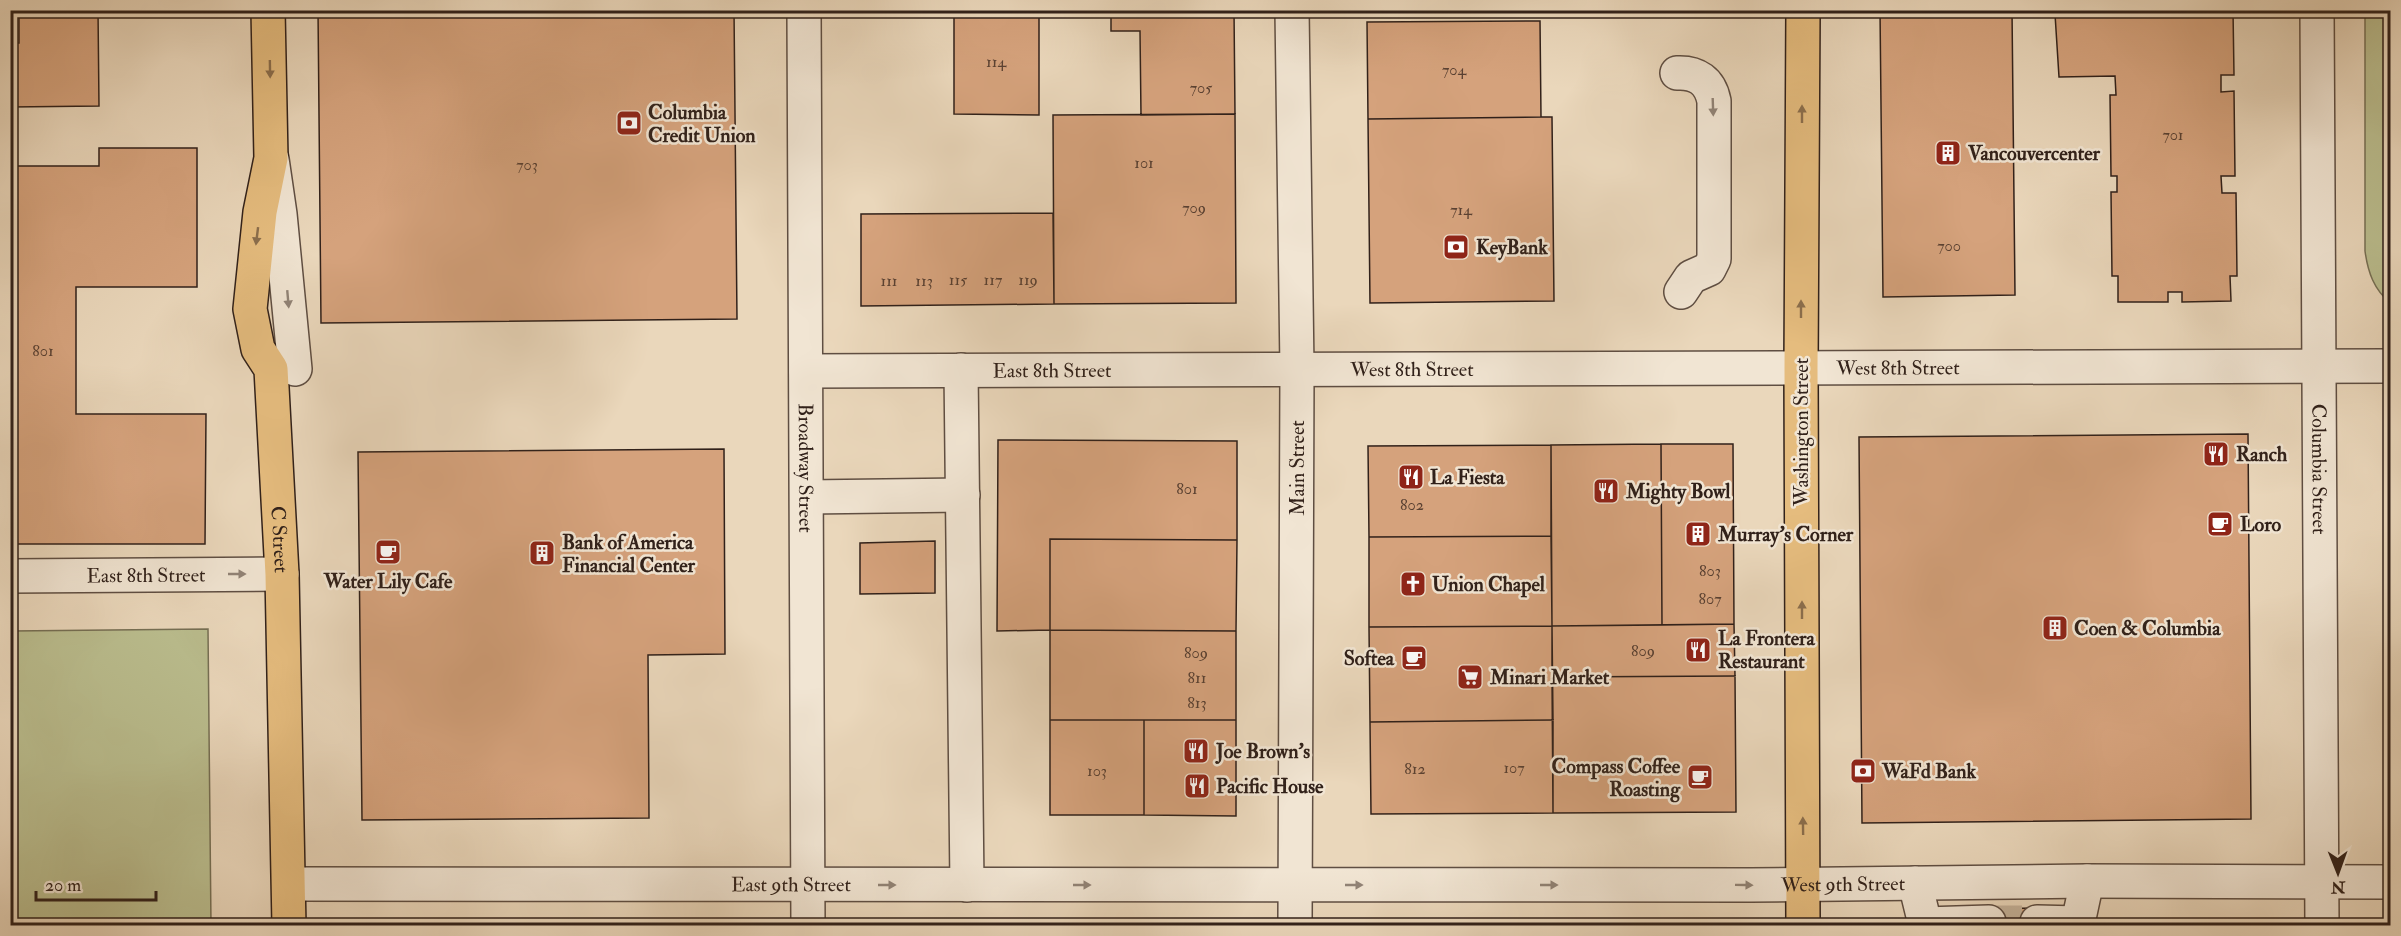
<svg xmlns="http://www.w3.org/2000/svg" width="2401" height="936" viewBox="0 0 2401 936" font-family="'IM FELL Double Pica',serif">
<rect width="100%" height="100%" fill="#ead7bb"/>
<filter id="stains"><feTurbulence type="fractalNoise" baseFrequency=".00333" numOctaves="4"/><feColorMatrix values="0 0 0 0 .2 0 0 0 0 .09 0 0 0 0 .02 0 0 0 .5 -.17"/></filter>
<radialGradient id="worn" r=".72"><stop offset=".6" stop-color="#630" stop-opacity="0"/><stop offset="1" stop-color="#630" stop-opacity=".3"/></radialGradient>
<path fill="#babd8e" stroke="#766f54" stroke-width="1.5" d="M2365,11H2390V303C2374,289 2368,273 2365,251Z
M208,629L211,925H11V631Z"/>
<path fill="#d5a27c" stroke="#31211a" stroke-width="1.5" d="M19,10H98L99,106L10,107V43H19Z
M318,10H734L737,319L321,323Z
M954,10H1039V115L954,114Z
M1111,10H1234L1235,114L1141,115L1140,31H1111Z
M1880,10H2012L2015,295L1883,297Z
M2111,10H2233L2234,75H2221V92L2234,91L2235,176H2221L2222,193H2236L2237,276H2230L2231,301L2182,302V292H2168V302H2118V276H2112L2111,192H2117V176H2111L2110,95H2116L2115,76L2059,77L2055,14L2111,13Z
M1540,21L1541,117L1368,119L1367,22Z
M1235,114L1236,303L1054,304L1053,115Z
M1541,117H1552L1554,301L1370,303L1368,119Z
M99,148H197V287H76V414H206L205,544H10V166H99Z
M1053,213L1054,304L861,306V214Z
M2248,434L2251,819L1862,823L1859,437Z
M998,440L1237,441V540L1050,539V630L997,631Z
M1661,444H1733L1734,624L1662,625Z
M1661,444L1662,625L1552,626L1551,445Z
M1551,445V536L1369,537L1368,446Z
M724,449L725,654L648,655L649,818L362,820L358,452Z
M1551,536L1552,626L1369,627V537Z
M1050,539L1237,540L1236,631L1050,630Z
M935,541V593L860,594V543Z
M1734,624L1735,676L1552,677V626Z
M1552,626L1553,720L1370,722L1369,627Z
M1050,630L1236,631V720H1050Z
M1735,676L1736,812L1553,813L1552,677Z
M1050,720H1144V815H1050Z
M1144,720H1236V816L1144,815Z
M1553,720V813L1371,814L1370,722Z
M2037,908V926H1989V909Z"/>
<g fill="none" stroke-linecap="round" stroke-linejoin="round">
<path stroke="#c5b39b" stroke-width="33" stroke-dasharray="33 16" stroke-linecap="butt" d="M1989,922H2037"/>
<g stroke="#5f4e42" stroke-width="36">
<g id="minor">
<path id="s1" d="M804,10L808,926"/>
<path d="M1292,10L1297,369L1295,926"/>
<path id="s2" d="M2317,10L2322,926"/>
<path d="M1677,73C1697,72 1710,81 1714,101V259L1709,269L1691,277L1681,292"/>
<path d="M272,159L280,214L295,369"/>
<path d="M961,370L967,885"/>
<path id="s3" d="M806,371L2390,366"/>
<path d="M807,497L963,495"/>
<path id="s4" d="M10,576L282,574"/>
<path d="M1915,883L1925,924L1989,922"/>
<path id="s5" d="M289,884L1751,885L2087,881L2390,882"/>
<path d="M2037,922L2078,923L2087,881"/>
</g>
</g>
<g stroke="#31211a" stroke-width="36">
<g id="major">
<path id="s6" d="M268,10L271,158L260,212L250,309L258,349L271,369L282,574L289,926"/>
<path d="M1803,926L1801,368L1803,10"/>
</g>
</g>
<use href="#minor" stroke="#f1e5d3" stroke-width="33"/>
<use href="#major" stroke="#e5bc7e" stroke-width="33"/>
</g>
<defs><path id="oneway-solid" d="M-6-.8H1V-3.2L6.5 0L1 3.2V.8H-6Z" transform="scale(1.5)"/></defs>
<g fill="#8b6e4c">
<use href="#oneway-solid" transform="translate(270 69) rotate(89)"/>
<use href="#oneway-solid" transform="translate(1802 114) rotate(-90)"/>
<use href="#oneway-solid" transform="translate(257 236) rotate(97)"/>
<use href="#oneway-solid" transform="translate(1801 309) rotate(-90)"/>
<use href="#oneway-solid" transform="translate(1802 610) rotate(-90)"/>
<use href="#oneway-solid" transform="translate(1803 826) rotate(-91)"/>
</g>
<g fill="#918376">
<use href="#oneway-solid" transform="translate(1713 107) rotate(88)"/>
<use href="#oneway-solid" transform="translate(288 299) rotate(85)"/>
<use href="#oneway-solid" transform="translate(237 574)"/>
<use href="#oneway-solid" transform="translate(887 885)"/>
<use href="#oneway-solid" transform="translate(1082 885)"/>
<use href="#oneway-solid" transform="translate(1354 885)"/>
<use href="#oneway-solid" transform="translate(1549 885)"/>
<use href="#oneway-solid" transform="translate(1744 885) rotate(1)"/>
</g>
<defs>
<g id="bank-square" transform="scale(1.35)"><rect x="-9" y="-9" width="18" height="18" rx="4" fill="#8f2418" stroke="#f1e5d3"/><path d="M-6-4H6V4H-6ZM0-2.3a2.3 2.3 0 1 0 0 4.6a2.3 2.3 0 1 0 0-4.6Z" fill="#fff"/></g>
<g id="building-square" transform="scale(1.35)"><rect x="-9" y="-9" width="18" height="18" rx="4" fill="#8f2418" stroke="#f1e5d3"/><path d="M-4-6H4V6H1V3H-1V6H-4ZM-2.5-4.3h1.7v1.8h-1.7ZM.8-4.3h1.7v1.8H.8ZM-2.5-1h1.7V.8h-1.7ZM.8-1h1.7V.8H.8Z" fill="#fff"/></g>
<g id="restaurant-square" transform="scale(1.35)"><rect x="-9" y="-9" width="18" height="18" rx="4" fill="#8f2418" stroke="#f1e5d3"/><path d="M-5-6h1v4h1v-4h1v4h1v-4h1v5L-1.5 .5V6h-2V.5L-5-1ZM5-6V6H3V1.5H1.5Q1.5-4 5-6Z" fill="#fff"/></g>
<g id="cafe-square" transform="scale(1.35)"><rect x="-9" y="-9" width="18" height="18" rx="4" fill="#8f2418" stroke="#f1e5d3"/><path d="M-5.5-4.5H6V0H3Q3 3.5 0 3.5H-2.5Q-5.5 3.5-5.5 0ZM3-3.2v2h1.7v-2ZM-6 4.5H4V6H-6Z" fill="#fff"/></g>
<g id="church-square" transform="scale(1.35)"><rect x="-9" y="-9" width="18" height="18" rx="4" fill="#8f2418" stroke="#f1e5d3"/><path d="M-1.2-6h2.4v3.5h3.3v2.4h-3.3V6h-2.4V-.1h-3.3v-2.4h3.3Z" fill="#fff"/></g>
<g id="supermarket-square" transform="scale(1.35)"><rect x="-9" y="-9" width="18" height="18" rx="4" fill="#8f2418" stroke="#f1e5d3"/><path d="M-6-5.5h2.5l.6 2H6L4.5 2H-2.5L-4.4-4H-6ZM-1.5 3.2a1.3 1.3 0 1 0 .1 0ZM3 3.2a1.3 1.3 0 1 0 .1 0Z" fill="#fff"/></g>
</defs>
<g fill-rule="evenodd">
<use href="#bank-square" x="629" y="123"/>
<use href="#building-square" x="1948" y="153"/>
<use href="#bank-square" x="1456" y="247"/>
<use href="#restaurant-square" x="2216" y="454"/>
<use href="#restaurant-square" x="1411" y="477"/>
<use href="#restaurant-square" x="1606" y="491"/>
<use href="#cafe-square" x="2220" y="524"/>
<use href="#building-square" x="1698" y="534"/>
<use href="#cafe-square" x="388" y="552"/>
<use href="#building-square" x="542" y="553"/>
<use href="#church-square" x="1413" y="584"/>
<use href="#building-square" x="2055" y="628"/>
<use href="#restaurant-square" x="1698" y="650"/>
<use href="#cafe-square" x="1414" y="658"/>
<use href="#supermarket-square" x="1470" y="677"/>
<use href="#restaurant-square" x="1196" y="751"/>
<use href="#bank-square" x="1863" y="771"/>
<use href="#cafe-square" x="1700" y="777"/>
<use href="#restaurant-square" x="1197" y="786"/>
</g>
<g text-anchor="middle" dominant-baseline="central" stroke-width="5" stroke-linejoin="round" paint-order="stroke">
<g font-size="16" fill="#5a4132">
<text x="996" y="62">114</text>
<text x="1454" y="70">704</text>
<text x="1201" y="88">705</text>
<text x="2173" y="135">701</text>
<text x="1144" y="163">101</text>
<text x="527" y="165">703</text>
<text x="1194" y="208">709</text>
<text x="1461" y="210">714</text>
<text x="1949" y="246">700</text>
<text x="958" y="280">115</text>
<text x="993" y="280">117</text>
<text x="1028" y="280">119</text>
<text x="889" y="281">111</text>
<text x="924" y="281">113</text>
<text x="43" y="351">801</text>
<text x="1187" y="489">801</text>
<text x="1412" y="505">802</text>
<text x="1710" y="571">803</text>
<text x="1710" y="599">807</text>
<text x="1643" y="651">809</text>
<text x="1196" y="653">809</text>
<text x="1197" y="678">811</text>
<text x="1197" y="703">813</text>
<text x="1514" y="768">107</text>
<text x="1415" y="769">812</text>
<text x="1097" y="771">103</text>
</g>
<g font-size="20" font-weight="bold" fill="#31211a" stroke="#f1e5d3" text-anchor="start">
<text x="648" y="112">Columbia<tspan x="648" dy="23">Credit Union</tspan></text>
<text x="1968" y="153">Vancouvercenter</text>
<text x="1476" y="247">KeyBank</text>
<text x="2236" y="454">Ranch</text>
<text x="1430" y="477">La Fiesta</text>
<text x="1626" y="491">Mighty Bowl</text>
<text x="2240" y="524">Loro</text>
<text x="1718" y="534">Murray's Corner</text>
<text x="562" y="542">Bank of America<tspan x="562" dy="23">Financial Center</tspan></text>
<text x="388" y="581" text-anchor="middle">Water Lily Cafe</text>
<text x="1432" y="584">Union Chapel</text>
<text x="2074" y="628">Coen &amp; Columbia</text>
<text x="1718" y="638">La Frontera<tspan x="1718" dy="23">Restaurant</tspan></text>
<text x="1394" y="658" text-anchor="end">Softea</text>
<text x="1490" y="677">Minari Market</text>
<text x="1216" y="751">Joe Brown's</text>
<text x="1680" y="766" text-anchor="end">Compass Coffee<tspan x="1680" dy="23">Roasting</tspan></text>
<text x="1882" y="771">WaFd Bank</text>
<text x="1216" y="786">Pacific House</text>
</g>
<g font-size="20" fill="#31211a" stroke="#f1e5d3">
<text stroke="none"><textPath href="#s3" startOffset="1092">West 8th Street</textPath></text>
<text stroke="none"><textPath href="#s3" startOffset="606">West 8th Street</textPath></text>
<text stroke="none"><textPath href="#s3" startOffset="246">East 8th Street</textPath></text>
<text transform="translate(1801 432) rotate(-90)">Washington Street</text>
<text stroke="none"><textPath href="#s1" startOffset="458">Broadway Street</textPath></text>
<text transform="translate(1297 468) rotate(-90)">Main Street</text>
<text stroke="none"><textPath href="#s2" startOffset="459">Columbia Street</textPath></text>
<text stroke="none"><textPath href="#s6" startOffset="536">C Street</textPath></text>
<text stroke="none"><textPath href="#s4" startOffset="136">East 8th Street</textPath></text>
<text stroke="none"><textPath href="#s5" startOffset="1554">West 9th Street</textPath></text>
<text stroke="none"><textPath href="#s5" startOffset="502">East 9th Street</textPath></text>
</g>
</g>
<rect width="2401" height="936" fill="none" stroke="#ead7bb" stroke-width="36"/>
<rect x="12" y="12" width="2377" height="912" fill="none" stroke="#31211a" stroke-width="3"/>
<rect x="18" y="18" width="2365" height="900" fill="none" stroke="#31211a" stroke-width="1.5"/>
<g transform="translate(2338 873) rotate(179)" stroke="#f1e5d3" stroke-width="4.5" paint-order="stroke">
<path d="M0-4.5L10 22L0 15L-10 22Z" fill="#31211a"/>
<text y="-9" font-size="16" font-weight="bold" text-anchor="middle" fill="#31211a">N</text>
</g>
<path d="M36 891v9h120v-9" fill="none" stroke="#31211a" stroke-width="3"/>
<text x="45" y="891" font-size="18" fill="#31211a" stroke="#f1e5d3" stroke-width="4.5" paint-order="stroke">20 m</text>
<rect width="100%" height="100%" filter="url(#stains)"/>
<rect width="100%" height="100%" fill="url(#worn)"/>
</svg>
